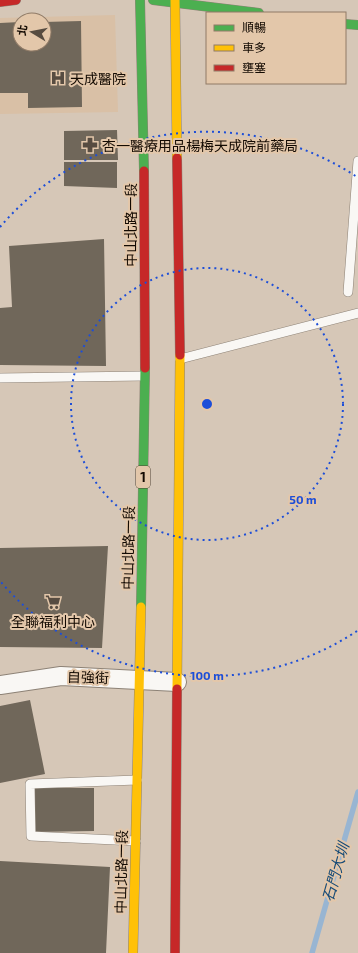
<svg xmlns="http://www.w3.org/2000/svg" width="358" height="953" viewBox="0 0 358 953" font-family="'Exo 2','Noto Sans TC',sans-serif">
<rect width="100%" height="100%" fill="#d6c7b7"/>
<path fill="#d9c0a6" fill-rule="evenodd" d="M115,15L118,112L0,114V18ZM20,20H44V44H20Z"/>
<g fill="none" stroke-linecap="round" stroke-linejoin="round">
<path stroke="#98b5d2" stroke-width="5.5" d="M312,953L358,792"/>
</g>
<path fill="#70675a" d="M81,21L82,107L28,108V93H0V23L20,22V44H44V22Z
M117,130L118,160H64V131Z
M64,162H117V188L64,186Z
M104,239L106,366L0,365V308L12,307L9,246Z
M108,546L102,648L0,647V548Z
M30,700L45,774L0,783V706Z
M35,788H94V831L35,832Z
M0,861L110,867L106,953H0Z"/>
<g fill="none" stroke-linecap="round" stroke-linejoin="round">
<g stroke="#8d8276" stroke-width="10">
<path id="lane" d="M348,292L358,161
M180,359L358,313
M0,378L144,376
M136,841L31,836L30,784L137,780"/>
</g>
<g stroke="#8d8276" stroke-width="20">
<path id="street" d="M0,685L61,676L177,682"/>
</g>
<g stroke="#8d8276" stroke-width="10">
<path id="fast" d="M140,0L144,171
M153,0L259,13
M345,24L358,25
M141,607L145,368"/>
</g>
<g stroke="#8d8276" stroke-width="10">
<path id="slow" d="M175,0L177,158
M177,689L180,355
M133,953L141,607"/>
</g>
<g stroke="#8d8276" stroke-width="10">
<path id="jam" d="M0,2L16,0
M177,158L180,355
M144,171L145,368
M175,953L177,689"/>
</g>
<use href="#lane" stroke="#f9f7f4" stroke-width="9"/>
<use href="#street" stroke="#f9f7f4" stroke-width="18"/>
<use href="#fast" stroke="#4caf50" stroke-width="9"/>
<use href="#slow" stroke="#ffc107" stroke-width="9"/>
<use href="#jam" stroke="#c62828" stroke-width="9"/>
</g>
<g fill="none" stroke="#1d4ed8" stroke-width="2" stroke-dasharray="2 4">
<circle cx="207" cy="404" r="136"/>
<path d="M357 631A272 272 0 0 1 0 581M0 227A272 272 0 0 1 357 177"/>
</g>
<defs>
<g id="hospital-bare" transform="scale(1.2)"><path d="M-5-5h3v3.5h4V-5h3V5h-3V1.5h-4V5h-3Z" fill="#574c41" stroke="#e3c7aa" stroke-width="2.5" paint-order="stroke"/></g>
<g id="pharmacy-bare" transform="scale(1.2)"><path d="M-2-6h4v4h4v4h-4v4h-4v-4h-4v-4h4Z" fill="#574c41" stroke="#e3c7aa" stroke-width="2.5" paint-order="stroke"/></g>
<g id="supermarket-bare" transform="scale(1.2)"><path d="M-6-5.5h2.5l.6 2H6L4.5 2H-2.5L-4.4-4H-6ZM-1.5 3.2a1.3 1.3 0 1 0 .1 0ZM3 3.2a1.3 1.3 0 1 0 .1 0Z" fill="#574c41" stroke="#e3c7aa" stroke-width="2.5" paint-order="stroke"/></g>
</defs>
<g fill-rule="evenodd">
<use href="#hospital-bare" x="58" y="78"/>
<use href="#pharmacy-bare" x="90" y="145"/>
<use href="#supermarket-bare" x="53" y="602"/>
</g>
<g text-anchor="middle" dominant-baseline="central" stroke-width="4" stroke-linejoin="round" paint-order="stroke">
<rect fill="#e3c7aa" stroke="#514334" stroke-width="1" x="136" y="466" width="14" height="22" rx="3"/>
<g font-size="13" font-weight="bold" fill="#130a02">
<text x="143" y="477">1</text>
</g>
<g font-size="14" fill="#130a02" stroke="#e3c7aa" text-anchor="start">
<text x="70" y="78">天成醫院</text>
<text x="102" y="145">杏一醫療用品楊梅天成院前藥局</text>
<text x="53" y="621" text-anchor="middle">全聯福利中心</text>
</g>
<g font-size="14" fill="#130a02" stroke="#e3c7aa">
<text transform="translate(130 225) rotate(-90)">中山北路一段</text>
<text transform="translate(128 548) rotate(-89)">中山北路一段</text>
<text transform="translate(88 677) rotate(2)">自強街</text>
<text transform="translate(121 872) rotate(-89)">中山北路一段</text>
</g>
<g font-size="15" font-style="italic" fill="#164b78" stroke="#e3c7aa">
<text transform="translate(335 872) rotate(-74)">石門大圳</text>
</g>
</g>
<circle cx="207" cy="404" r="6" fill="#1d4ed8" stroke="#e3c7aa" stroke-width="2"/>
<g font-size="12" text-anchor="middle" font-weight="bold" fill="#1d4ed8" stroke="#e3c7aa" stroke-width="4" stroke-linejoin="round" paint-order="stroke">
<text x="303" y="504">50 m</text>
<text x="207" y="680">100 m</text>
</g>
<rect x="206" y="12" width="140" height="72" fill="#e3c7aa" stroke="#907b67"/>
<rect x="214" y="25" width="20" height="6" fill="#4caf50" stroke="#907b67"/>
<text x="242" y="32" font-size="12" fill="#130a02">順暢</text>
<rect x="214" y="45" width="20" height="6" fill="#ffc107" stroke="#907b67"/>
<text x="242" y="52" font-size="12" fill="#130a02">車多</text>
<rect x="214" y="65" width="20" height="6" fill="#c62828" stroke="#907b67"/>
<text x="242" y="72" font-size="12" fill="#130a02">壅塞</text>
<g transform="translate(32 32) rotate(280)"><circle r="19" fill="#e3c7aa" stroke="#907b67"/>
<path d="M0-3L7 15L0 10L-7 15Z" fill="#574c41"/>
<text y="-6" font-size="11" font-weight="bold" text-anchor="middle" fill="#130a02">北</text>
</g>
</svg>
